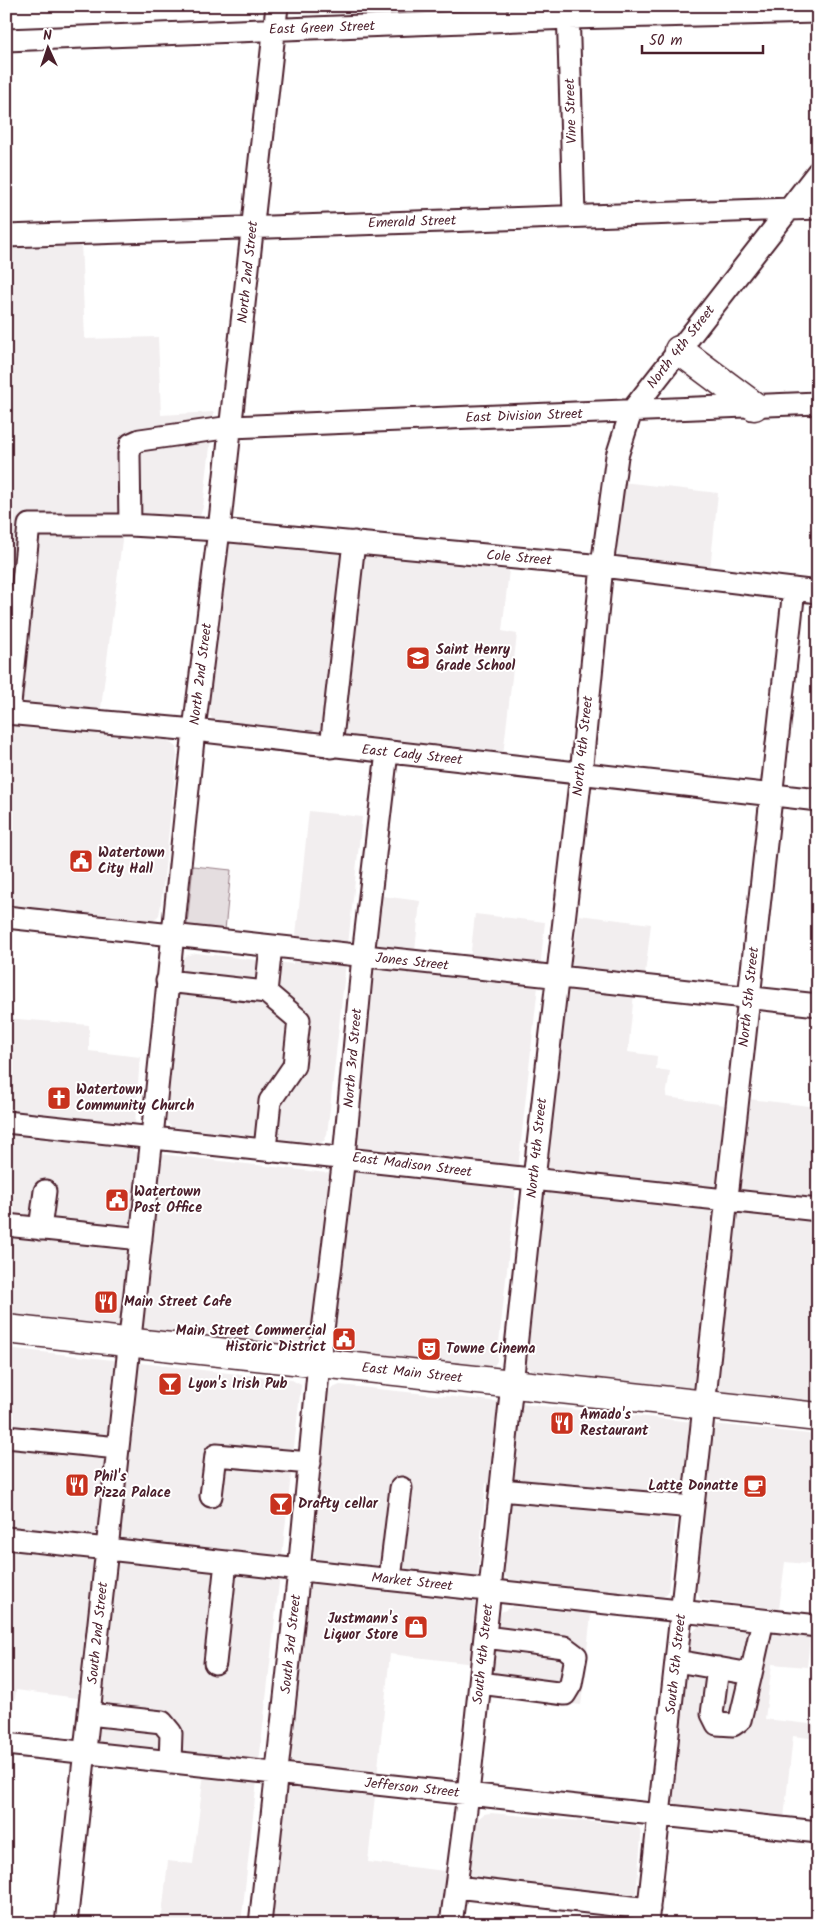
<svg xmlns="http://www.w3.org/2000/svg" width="824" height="1930" viewBox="0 0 824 1930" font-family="Kalam,sans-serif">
<rect width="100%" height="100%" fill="#fff"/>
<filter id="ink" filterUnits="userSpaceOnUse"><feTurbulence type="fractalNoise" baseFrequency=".02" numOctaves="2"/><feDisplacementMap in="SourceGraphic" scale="10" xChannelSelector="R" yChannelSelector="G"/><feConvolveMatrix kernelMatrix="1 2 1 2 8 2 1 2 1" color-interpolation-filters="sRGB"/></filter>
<g filter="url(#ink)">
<path fill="#f2eeef" d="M81,241L85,339L158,337L161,415L214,412L203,507L200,516L182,518L121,512L123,532L98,732L165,739L176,747L177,756L161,904L159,915L154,920L148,921L6,904V243Z
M622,482L718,493L710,570L619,559L616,547Z
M233,542L509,570L502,631L517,634L503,755L217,723L212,719L207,709L227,545Z
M309,811L362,817L327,1135L324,1141L318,1143L172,1127L168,1124L165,1113L179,970L182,961L185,956L196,953L293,964Z
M382,896L420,901L413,972L468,978L475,914L545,922L497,1361L493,1367L6,1316V1018L89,1025V1051L140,1057L133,1151L353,1176Z
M579,915L651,924L645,974H636L628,1052L657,1056L656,1069L670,1071L666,1097L748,1108L749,1099L818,1107V1403L537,1372L525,1367L566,1000Z
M6,1348L292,1380L301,1385L241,1924H161L168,1861L193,1864L206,1756L103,1744L98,1739L97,1733L101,1701L16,1690L10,1734H6Z
M340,1385L818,1435V1565L785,1562L779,1609L700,1599L696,1588L705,1505L486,1483L473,1624L496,1626L501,1612L512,1607L591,1614L581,1705L489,1695L491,1666L390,1654L368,1862L445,1871L439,1924H270L329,1395L330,1389Z
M512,1496L677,1512L668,1592L663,1597L656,1598L520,1584L511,1581L505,1576L503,1565Z
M699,1626L810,1636L807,1667L772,1664L765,1719L818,1725V1739L793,1736L784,1818L677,1806L672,1803L670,1796L689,1635Z
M491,1813L637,1826L640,1829L641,1838L634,1918L466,1896L474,1826L478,1819L484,1814Z"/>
<path fill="#e5dee0" stroke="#987e86" d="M193,866L231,870L225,930L187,925Z"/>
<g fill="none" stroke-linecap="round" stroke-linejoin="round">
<g stroke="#4a1f2b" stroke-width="25">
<path id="minor" d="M568,6L574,216
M6,40L569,18L818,12
M6,236L818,208
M818,403L231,427L140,440L131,444L129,454L130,525L219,530L602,566L818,592
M6,713L194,730L818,800
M9,713L29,525H130
M331,747L354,542
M6,917L818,1005
M167,981L266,992L299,1020L294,1066L270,1101L265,1149
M266,992L271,946
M6,1122L818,1210
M6,1225L141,1239
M40,1229L45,1191
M6,1437L118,1448
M501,1490L693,1507
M211,1496L216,1455L310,1463
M6,1538L818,1626
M390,1579L401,1488
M677,1661L751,1674L763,1620
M215,1663L226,1562
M718,1668L712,1714L717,1724L733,1725L740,1720L751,1674
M480,1683L565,1694L571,1684L576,1656L564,1647L485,1637
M89,1714L162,1722L171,1733L170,1762
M6,1744L818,1832
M456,1887L649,1909
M66,1924L152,1137L194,730L219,530L277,6
M260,1924L299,1571L319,1363L344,1157L363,956L387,752
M451,1924L468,1794L534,1179L581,774L602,566L617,456L631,412L818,172
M647,1924L794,589"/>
</g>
<g stroke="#4a1f2b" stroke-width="31">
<path id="major" d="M679,350L754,406
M6,1329L818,1417"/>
</g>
<use href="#minor" stroke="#fff" stroke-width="21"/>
<use href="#major" stroke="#fff" stroke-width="28"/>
</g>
</g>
<defs>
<g id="school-square" transform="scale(1.25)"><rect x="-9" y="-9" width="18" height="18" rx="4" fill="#c8321e" stroke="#fff"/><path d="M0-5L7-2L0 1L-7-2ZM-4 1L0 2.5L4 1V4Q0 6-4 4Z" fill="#fff"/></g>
<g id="civic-square" transform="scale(1.25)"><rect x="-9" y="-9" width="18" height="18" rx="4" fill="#c8321e" stroke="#fff"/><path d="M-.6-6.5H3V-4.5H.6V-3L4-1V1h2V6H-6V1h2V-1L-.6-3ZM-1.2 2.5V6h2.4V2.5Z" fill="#fff"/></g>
<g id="church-square" transform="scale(1.25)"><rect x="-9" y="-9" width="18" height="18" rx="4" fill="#c8321e" stroke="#fff"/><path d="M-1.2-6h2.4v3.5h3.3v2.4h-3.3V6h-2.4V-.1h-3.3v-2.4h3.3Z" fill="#fff"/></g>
<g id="restaurant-square" transform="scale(1.25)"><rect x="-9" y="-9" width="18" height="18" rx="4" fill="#c8321e" stroke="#fff"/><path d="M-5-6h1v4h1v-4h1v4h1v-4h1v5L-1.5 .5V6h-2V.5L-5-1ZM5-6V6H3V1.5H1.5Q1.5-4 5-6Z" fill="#fff"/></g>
<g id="theatre-square" transform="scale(1.25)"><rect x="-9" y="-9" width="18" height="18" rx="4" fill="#c8321e" stroke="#fff"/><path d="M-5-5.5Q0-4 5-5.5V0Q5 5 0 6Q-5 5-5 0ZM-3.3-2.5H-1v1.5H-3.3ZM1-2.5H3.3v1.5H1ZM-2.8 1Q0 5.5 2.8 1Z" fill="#fff"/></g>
<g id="bar-square" transform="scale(1.25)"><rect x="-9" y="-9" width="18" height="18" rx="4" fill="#c8321e" stroke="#fff"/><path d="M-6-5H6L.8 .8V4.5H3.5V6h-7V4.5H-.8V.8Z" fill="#fff"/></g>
<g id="cafe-square" transform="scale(1.25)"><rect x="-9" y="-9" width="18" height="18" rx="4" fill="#c8321e" stroke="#fff"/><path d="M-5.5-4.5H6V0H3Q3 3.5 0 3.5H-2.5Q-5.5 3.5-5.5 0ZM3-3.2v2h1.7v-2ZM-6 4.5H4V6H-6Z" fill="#fff"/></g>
<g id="shop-square" transform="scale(1.25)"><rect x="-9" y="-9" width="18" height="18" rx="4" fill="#c8321e" stroke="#fff"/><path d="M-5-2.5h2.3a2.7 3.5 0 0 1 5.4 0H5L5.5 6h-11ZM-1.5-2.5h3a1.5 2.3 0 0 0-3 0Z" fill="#fff"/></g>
</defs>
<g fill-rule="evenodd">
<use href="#school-square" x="418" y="658"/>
<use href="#civic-square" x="81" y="861"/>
<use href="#church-square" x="59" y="1098"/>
<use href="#civic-square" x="117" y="1200"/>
<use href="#restaurant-square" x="106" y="1302"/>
<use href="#civic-square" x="344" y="1339"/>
<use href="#theatre-square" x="429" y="1349"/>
<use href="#bar-square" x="170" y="1384"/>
<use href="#restaurant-square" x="562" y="1423"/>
<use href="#restaurant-square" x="77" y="1485"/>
<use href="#cafe-square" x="755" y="1486"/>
<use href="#bar-square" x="281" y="1504"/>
<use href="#shop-square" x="416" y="1627"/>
</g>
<g text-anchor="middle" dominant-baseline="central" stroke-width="4" stroke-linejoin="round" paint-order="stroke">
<g font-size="14" fill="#4a1f2b" stroke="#fff">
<text transform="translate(322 28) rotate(-2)">East Green Street</text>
<text transform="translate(571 111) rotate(-92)">Vine Street</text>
<text transform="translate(412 222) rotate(-2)">Emerald Street</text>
<text transform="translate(248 272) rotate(-84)">North 2nd Street</text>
<text transform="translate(681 347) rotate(-52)">North 4th Street</text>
<text transform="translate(524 416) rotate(-2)">East Division Street</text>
<text transform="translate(519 558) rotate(5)">Cole Street</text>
<text transform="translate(201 674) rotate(-83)">North 2nd Street</text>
<text transform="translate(583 746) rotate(-84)">North 4th Street</text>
<text transform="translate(412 755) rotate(6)">East Cady Street</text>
<text transform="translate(412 962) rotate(6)">Jones Street</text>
<text transform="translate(749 997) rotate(-84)">North 5th Street</text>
<text transform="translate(353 1058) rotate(-85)">North 3rd Street</text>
<text transform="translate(537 1148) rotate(-84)">North 4th Street</text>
<text transform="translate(412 1165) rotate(7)">East Madison Street</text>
<text transform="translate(412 1373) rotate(6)">East Main Street</text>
<text transform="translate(412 1582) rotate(6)">Market Street</text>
<text transform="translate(98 1633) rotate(-84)">South 2nd Street</text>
<text transform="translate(291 1644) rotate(-84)">South 3rd Street</text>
<text transform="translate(483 1654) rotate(-84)">South 4th Street</text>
<text transform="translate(676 1664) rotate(-84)">South 5th Street</text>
<text transform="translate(412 1788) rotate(6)">Jefferson Street</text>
</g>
<g font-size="14" font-weight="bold" fill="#4a1f2b" stroke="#fff" text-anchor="start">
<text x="436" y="650">Saint Henry<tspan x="436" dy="16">Grade School</tspan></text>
<text x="98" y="853">Watertown<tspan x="98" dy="16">City Hall</tspan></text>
<text x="76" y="1090">Watertown<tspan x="76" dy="16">Community Church</tspan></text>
<text x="134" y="1192">Watertown<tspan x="134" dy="16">Post Office</tspan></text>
<text x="124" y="1302">Main Street Cafe</text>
<text x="326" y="1331" text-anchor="end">Main Street Commercial<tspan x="326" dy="16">Historic District</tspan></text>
<text x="446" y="1349">Towne Cinema</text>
<text x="188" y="1384">Lyon's Irish Pub</text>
<text x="580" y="1415">Amado's<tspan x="580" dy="16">Restaurant</tspan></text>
<text x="94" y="1477">Phil's<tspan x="94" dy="16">Pizza Palace</tspan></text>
<text x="738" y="1486" text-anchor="end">Latte Donatte</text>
<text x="298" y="1504">Drafty cellar</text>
<text x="398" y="1619" text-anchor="end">Justmann's<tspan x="398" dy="16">Liquor Store</tspan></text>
</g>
</g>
<rect width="824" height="1930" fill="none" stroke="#fff" stroke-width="25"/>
<rect x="12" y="12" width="799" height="1905" fill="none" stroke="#4a1f2b" stroke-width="2" filter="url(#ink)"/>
<g transform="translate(48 48) rotate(357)" stroke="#ffffff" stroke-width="4" paint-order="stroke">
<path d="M0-4L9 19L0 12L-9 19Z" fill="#4a1f2b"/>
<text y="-8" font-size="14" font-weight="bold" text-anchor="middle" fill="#4a1f2b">N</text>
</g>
<path d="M642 45v8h121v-8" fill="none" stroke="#4a1f2b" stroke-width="2.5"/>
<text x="649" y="45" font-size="15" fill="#4a1f2b" stroke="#ffffff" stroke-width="4" paint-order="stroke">50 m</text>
</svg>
